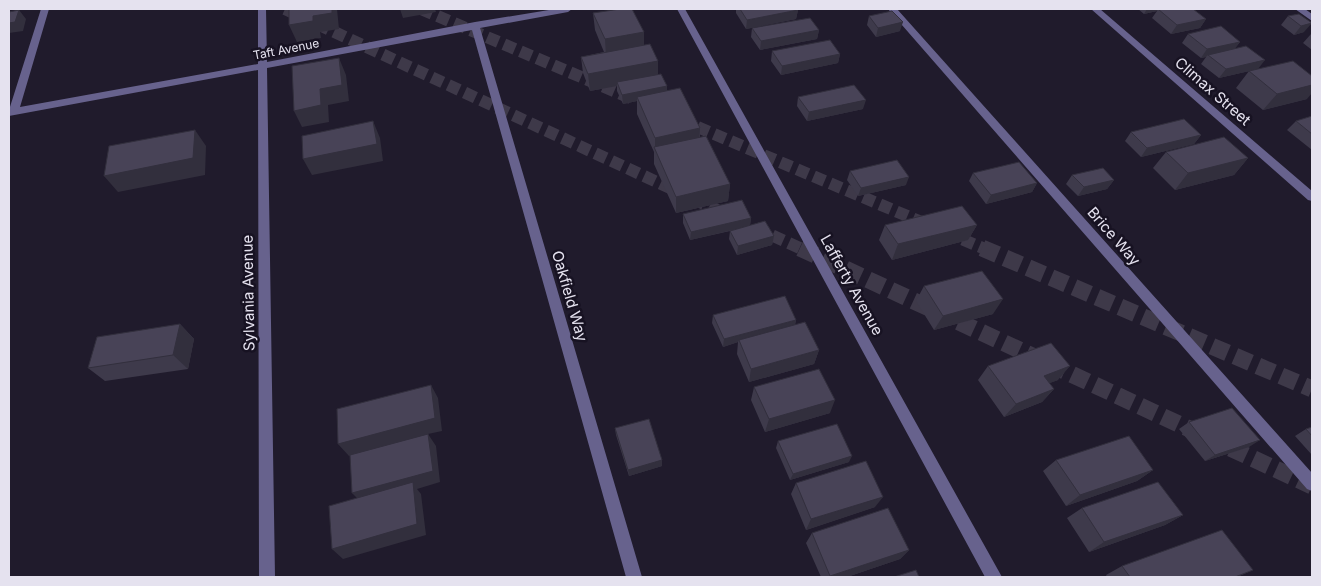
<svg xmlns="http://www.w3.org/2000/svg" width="1321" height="586" viewBox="0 0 1321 586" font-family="Inter,sans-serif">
<rect width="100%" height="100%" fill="#201b2c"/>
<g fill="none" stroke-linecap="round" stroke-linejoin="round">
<path stroke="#3e3949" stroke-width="12" stroke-dasharray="12 6" stroke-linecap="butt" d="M285,9L730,216
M421,9L635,100
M681,120L985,249
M756,228L802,249"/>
<path stroke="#3e3949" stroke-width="17" stroke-dasharray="17 8" stroke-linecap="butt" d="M800,248L1312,486
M982,248L1312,389"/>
<path fill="#67628d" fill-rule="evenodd" d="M41,9H49L20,107L258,64V9H266L267,62L475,22L555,9H572L568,12L480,28L642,577H626L472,30L267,68L275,577H259L258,70L9,116V110Z
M677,9H685L1002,577H985Z
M888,9H897L1312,473V491L1307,489Z
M1091,9H1100L1312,191V201L1308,200Z
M1295,9H1305L1312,14V21Z"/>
</g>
<path fill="#3e3a4b" d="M736,9H797L798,10L796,19L746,29L736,13Z
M1138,9H1193L1206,19L1200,28L1171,34L1152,18L1157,11L1144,14Z
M593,13L644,32V45L658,74L667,86V91L700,128V137L730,184L728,201L676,213L654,164V152L637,114V101L623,104L617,91V86L590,91L583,73L581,57L604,52L595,30Z
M1299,14L1304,32L1294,35L1281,25L1288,16Z
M869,16L900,31L876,37L867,25Z
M752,28L819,30L817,39L760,50L751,37Z
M1188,34L1240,42L1235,48L1258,69L1219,78L1201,64L1206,57L1201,58L1182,43Z
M1311,34H1312V50L1303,43Z
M772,51L840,54L838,63L781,75L771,61Z
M1249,71L1307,99L1263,110L1236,88Z
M798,97L863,109L807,121L797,106Z
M1312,116V150L1287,130L1296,121Z
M1131,132L1201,135L1194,144L1141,157L1125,141Z
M1166,152L1248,158L1234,175L1175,190L1153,168Z
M850,171L906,185L858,196L847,180Z
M973,173L1037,183L1032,192L986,204L969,181Z
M1072,175L1114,180L1107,189L1078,196L1066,184Z
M683,214L751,218L750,225L774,236L772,245L737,255L729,239L730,231L690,240L683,223Z
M885,225H977L968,240L892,260L879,240Z
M924,286L993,314L934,330L916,301Z
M713,315L796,320L795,325L819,350L814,364L749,382L737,354L738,342L723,347L712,323Z
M180,324L194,339L188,369L105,381L88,368Z
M988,366L1058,380L1049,383L1054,389L1042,402L1004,417L978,380Z
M754,387L830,413L765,432L751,400Z
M1189,422L1249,447L1205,461L1179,429Z
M1312,427V455L1295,436L1306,429Z
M615,428L662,466L629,476L616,435Z
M778,441L849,462L790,480L776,448Z
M1056,460L1153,470L1137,481L1066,506L1043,471Z
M796,483L875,507L806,530L791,494Z
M1082,508L1183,515L1165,525L1089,552L1067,518Z
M812,533L909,550L900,559L847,577H821L806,543Z
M1122,566L1253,570L1237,577H1107L1106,575Z"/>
<path fill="#322f3d" d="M332,9H337L339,29L320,32L321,38L297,42L289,25Z
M400,9H435L436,12L403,18Z
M1147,9H1166H1158L1157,11L1144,14Z
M19,10L26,19L23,31L9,33V23Z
M798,10L796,19L746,29L747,20Z
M1206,19L1200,28L1171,34L1177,25Z
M903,22L900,31L876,37L878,28Z
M1312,23L1304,32L1294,35L1301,26Z
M819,30L817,39L760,50L761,41Z
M644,32V49L606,56L605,39Z
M1240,42L1233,51L1208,55L1206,57L1201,58L1207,49Z
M840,54L838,63L781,75L782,66Z
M339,58L346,75L349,101L328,105L329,122L302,127L294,111L320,89Z
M1265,60L1258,69L1219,78L1226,69Z
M658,61V78L617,82V86L590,91L588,74Z
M1312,85V93L1307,99L1263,110L1277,94Z
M667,86V95L637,97V101L623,104L622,95Z
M866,100L863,109L807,121L809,112Z
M373,121L380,138L383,161L312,175L303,159Z
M700,128L699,145L655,149V138Z
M195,130L206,146L205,175L118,192L104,176Z
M1201,135L1194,144L1141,157L1147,148Z
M1248,158L1234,175L1175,190L1188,173Z
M909,177L906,185L858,196L861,188Z
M1114,180L1107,189L1078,196L1084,187Z
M1037,183L1032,192L986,204L991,195Z
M730,184L728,201L676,213V197Z
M751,218L750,226L690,240L691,232Z
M977,225L968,240L892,260L898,244Z
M774,236L772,245L737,255L738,246Z
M1003,299L993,314L934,330L943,316Z
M796,320L794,328L739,340L738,342L723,347L724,339Z
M180,324L194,339L188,369L173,355Z
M819,350L814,364L749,382L751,369Z
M1070,366L1058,380L1032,390L1044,376Z
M431,385L438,398L442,431L428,434L436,446L440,482L417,489L421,494L426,535L343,559L332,549L363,504L352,493L428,434L349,456L338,444Z
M1054,389L1042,402L1004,417L1016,404Z
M835,400L830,413L765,432L769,419Z
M1260,440L1249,447L1205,461L1215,455Z
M852,456L849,462L790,480L793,474Z
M662,460V466L629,476L628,470Z
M1153,470L1137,481L1066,506L1080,495Z
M883,497L875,507L806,530L811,519Z
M1183,515L1165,525L1089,552L1104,542Z
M909,550L900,559L847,577H829L830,576Z"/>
<path fill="#484357" stroke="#322f3d" d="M289,9H332V13L313,16V21L289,25Z
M620,9H632L644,32L605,39L593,13Z
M740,9H797L798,10L747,20Z
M1158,9H1193L1206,19L1177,25Z
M19,10L15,22L9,23V12Z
M892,11L903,22L878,28L869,16Z
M1299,14L1312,23L1301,26L1288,16Z
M810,18L819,30L761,41L752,28Z
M1221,26L1240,42L1207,49L1188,34Z
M830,40L840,54L782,66L772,51Z
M650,44L658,61L588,74L581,57Z
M1246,46L1265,60L1226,69L1208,55Z
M339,58L342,85L320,89L321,105L294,111L292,66Z
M1293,61L1312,76V85L1277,94L1249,71Z
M661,74L667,86L622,95L617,82Z
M854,85L866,100L809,112L798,97Z
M680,88L700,128L655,138L637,97Z
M1312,116V134L1296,121Z
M1184,119L1201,135L1147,148L1131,132Z
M373,121L377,144L303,159L302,136Z
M195,130L193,158L104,176L109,146Z
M706,136L730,184L676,197L654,147Z
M1224,137L1248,158L1188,173L1166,152Z
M897,160L909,177L861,188L850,171Z
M1019,162L1037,183L991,195L973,173Z
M1103,168L1114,180L1084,187L1072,175Z
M742,200L751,218L691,232L683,214Z
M962,206L977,225L898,244L885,225Z
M765,221L774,236L738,246L730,231Z
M982,271L1003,299L943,316L924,286Z
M785,296L796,320L724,339L713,315Z
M805,322L819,350L751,369L739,340Z
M180,324L173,355L88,368L97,337Z
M1051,343L1070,366L1044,376L1054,389L1016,404L988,366Z
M819,369L835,400L769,419L754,387Z
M431,385L435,418L338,444L337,409Z
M1232,408L1260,440L1215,455L1189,422Z
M649,419L662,460L628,470L615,428Z
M837,424L852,456L793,474L778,441Z
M1312,427V436L1306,429Z
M428,434L433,471L352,493L350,455Z
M1129,436L1153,470L1080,495L1056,460Z
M866,461L883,497L811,519L796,483Z
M413,482L417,524L332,549L329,506Z
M1158,482L1183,515L1104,542L1082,508Z
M888,508L909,550L830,576L812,533Z
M1222,530L1253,570L1235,577H1130L1122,566Z
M916,570L919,577H894Z"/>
<g text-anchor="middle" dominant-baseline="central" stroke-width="5" stroke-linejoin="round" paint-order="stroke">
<g font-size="12" fill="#e5e2ef" stroke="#171222">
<text transform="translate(286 49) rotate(-11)">Taft Avenue</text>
</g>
<g font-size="15" fill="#e5e2ef" stroke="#171222">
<text transform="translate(1213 91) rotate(41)">Climax Street</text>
<text transform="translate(1114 236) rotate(49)">Brice Way</text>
<text transform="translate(852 285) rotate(61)">Lafferty Avenue</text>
<text transform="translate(248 293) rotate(-91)">Sylvania Avenue</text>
<text transform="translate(570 296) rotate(74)">Oakfield Way</text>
</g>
</g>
<rect width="1321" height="586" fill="none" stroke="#e5e2ef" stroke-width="20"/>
</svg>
